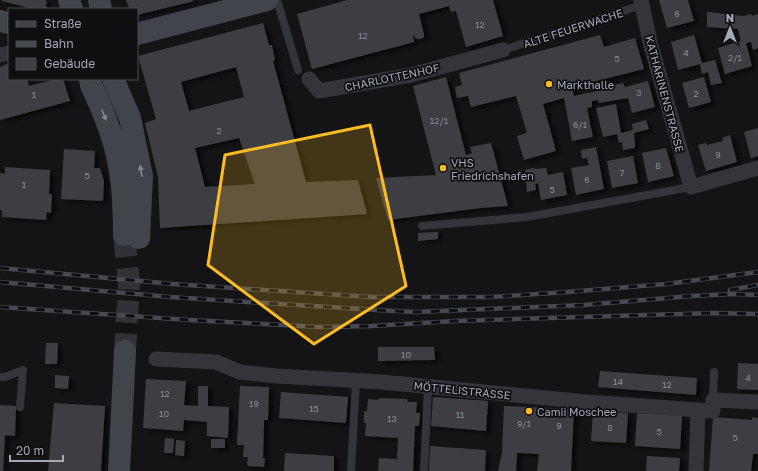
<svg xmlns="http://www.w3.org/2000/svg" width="758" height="471" viewBox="0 0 758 471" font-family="'Golos Text',sans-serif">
<defs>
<filter id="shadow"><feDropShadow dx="4.5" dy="2.5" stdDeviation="2" flood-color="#0009"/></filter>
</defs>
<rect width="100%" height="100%" fill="#141416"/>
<path fill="#3e3e43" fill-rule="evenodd" filter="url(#shadow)" d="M2,0H46L47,4L45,5L48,8V9H33L2,1Z
M126,0H193L194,1L137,15V9H129Z
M347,0H493L503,36L466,47L456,11L451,12L449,6L419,14L424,34V37L421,39H418L415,38L414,35L413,36L414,42L312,69L297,14Z
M659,0H688L694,21L667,28Z
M707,12L744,16L751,14L752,16L758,14V48L753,50L751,42L746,43L752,66L725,74L718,48L741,41L738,29L707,27Z
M263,23L269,45H272L275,60L273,61L306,182L358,180L367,214L160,228L158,177L145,123L156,119L138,56ZM236,67L244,97L189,111L181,82ZM239,138L255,184L205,187L195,148Z
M600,35L604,47L635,38L644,69L572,87L574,96L602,90L601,88L623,83L625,87L648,81L655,107L632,113L628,98L599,103L598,100L592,101V107L587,108L593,137L572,141L564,98L543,104L556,151L524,160L517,136L527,133L516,96L471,107L468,96L457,98L455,87L462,85L459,73Z
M694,35L702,63L715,60L722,83L711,85L708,72L702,74L700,64L678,70L671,42Z
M9,63V79H27L29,86L56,79H63L70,101L0,120V67Z
M446,77L466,155L472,153L470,147L491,143L508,206L480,208L388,220L376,178L436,175L413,86Z
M704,77L711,102L689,108L682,83Z
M616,104L621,133L633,130L632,124L646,120L649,129L634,133L635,148L623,150L622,142L619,143L617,134L603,137L596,108Z
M758,128V156L751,158L744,132Z
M730,135L737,162L706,171L698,145L706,143L707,145L723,141L722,138Z
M596,147L604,189L576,195L571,168L589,165L587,158L582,159L581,150Z
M666,148L674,176L648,182L642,153Z
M64,149L95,151L94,168H100L104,181L103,201L61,199Z
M633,156L638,183L612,188L607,161Z
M5,167L50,170L49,194H52L51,213L47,212L46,220L2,217V210H0V173L5,174Z
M532,168L537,169L546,168L548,175L563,172L567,195L541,200L538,183L535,184L536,190L527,192L525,170L530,169Z
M438,232V239L418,241V233Z
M46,343H58L57,364H45Z
M378,347H434L435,360L378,361Z
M738,363L758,364V390L737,389Z
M600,371L697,378L696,395L598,387Z
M55,375L69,376L68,389L55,388Z
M146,379L186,381L184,405L198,406V386H208V406L229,407L228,438L207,436V422L184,420L183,431L143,428Z
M240,386L269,387L268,420H264L263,458H265L264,467L248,466L247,464L248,457H243L244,445H237Z
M281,392L348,397L346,423L279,418Z
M433,397L488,401L486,431L431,426Z
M379,398L407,399L408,402H417L416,413H420L419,426H415L413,471H378L379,458L397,459L398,438L365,436L366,423H364V411H367L368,399L378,400Z
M54,403L105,406L101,471H48Z
M0,405L16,406L15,436L5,435L3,471H0Z
M504,406L574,409L571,471H537L539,454L517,453L516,471H498L502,453Z
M593,411L628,413L626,443L591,441Z
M637,413L682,416L680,449L635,446Z
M713,417L752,420V417L758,418V454H753L751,471H709Z
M165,438L174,439L173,453H164Z
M211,439H225V448H211Z
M176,440L185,441L184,456L175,455Z
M430,446L486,450L485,471H429Z
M285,453L334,456V471H284Z
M647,456L680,458L679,471H646Z"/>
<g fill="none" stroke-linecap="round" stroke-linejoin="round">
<path stroke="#313236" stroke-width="22" stroke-dasharray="22 11" stroke-linecap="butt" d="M124,235L129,283L125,351"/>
<path stroke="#34353b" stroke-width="8" d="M277,0L298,70
M503,50L642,5
M422,226L527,217L691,187
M0,377H5L23,370L20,407
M713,400L714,372
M351,471L356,381
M424,471L428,387"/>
<path stroke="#34353b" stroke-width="15" d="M641,0L650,42L691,187L758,168
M0,55L9,53
M309,79L319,91L411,75L503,50
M156,359L216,362L240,372L277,376L382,382L587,402L698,410L713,411V400L758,402
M696,471L698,410"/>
<path stroke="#42444b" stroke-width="22" d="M69,0L72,9
M99,0L101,9
M0,21L9,23
M137,34L267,0
M90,79L91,85C98,100 105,116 110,131C122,165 124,200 124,235
M113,79L130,118L142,176L139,238
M119,471L125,351"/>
<g stroke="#474950" stroke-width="4.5">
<path id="rail" d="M0,268L173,284L371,297H491L567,292L666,284L758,272
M0,282L170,297L376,310L416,312L584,305L691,296L733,294L758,295
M730,290L758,285
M0,307L189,320L319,327L372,326L455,321L713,313L758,314"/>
</g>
<use href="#rail" stroke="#0f0f11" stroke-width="3" stroke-dasharray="9" stroke-linecap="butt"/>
</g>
<defs><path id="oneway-solid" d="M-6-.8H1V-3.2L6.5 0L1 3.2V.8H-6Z"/></defs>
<g fill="#828691">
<use href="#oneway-solid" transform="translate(104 115) rotate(67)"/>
<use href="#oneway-solid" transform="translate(141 171) rotate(-100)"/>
</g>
<path fill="#febc23" fill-opacity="0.2" stroke="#febc23" stroke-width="3" stroke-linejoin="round" d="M370,125L406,286L314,344L208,265L225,155Z"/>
<g fill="#febc23" stroke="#0f0f11" stroke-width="1.5">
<circle cx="549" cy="84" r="4"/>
<circle cx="443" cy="168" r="4"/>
<circle cx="529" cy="411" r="4"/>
</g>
<g text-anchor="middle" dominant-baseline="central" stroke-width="3.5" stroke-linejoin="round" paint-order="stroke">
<g font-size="9" fill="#8a8e9a">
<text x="677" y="13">6</text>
<text x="480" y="24">12</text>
<text x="363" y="35">12</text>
<text x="686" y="52">4</text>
<text x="735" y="57">2/1</text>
<text x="617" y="58">5</text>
<text x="639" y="92">3</text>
<text x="696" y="93">2</text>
<text x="34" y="94">1</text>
<text x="439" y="120">12/1</text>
<text x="580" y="124">6/1</text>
<text x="219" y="130">2</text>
<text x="718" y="154">9</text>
<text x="658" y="165">8</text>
<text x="622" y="172">7</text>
<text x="87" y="175">5</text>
<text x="587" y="179">6</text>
<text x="24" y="184">1</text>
<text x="552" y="189">5</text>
<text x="406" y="354">10</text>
<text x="748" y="377">4</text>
<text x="618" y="381">14</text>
<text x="667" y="384">12</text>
<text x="165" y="393">12</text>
<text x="254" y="403">19</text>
<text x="314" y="408">15</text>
<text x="164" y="413">10</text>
<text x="460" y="414">11</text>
<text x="392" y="418">13</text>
<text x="524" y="423">9/1</text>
<text x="559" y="425">9</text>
<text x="610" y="427">8</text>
<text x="659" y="431">5</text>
<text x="735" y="437">5</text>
</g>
<g font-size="11" fill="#a4a9b7" stroke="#0f0f11">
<text transform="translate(573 28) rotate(-18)">ALTE FEUERWACHE</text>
<text transform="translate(392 77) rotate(-12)">CHARLOTTENHOF</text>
<text transform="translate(665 94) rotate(75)">KATHARINENSTRASSE</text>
<text transform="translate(462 390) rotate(6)">MÖTTELISTRASSE</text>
</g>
<g font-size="11" fill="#a4a9b7" stroke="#0f0f11" text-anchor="start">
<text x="557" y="84">Markthalle</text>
<text x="451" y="162">VHS<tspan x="451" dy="13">Friedrichshafen</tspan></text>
<text x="537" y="411">Camii Moschee</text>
</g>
</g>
<rect x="8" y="8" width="130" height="72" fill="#0f0f11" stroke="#4b4d53"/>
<rect x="16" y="21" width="20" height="6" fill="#42444b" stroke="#4b4d53"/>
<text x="44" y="28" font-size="12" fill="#a4a9b7">Straße</text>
<rect x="16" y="41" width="20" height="6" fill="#474950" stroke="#4b4d53"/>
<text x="44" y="48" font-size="12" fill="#a4a9b7">Bahn</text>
<rect x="16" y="58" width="20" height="12" fill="#3e3e43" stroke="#4b4d53"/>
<text x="44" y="68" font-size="12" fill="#a4a9b7">Gebäude</text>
<g transform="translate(730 28)" stroke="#0f0f11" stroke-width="3" paint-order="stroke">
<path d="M0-3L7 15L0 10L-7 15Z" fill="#a4a9b7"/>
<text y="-6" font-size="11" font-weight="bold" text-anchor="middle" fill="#a4a9b7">N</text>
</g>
<path d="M10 455v6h53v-6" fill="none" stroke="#a4a9b7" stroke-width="2"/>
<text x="16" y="455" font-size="12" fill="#a4a9b7" stroke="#0f0f11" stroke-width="3" paint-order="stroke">20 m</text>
</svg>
